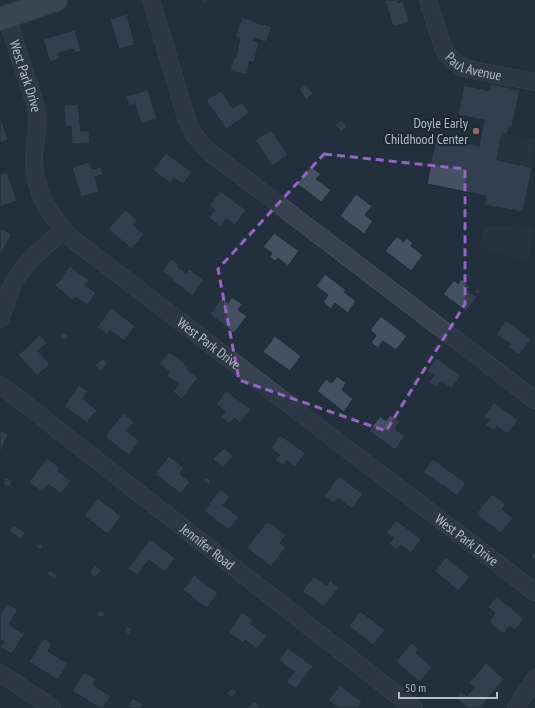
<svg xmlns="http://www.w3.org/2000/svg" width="535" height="708" viewBox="0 0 535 708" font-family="'PT Sans Narrow',sans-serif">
<rect width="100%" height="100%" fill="#242f3e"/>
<path fill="#263c3f" d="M502,133L535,139L532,167L497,160Z
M519,224L535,228L527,261L478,247L484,227L509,226Z"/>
<path fill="#455162" stroke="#1f2835" d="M202,0H213L203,3Z
M385,0H397L398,3L403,1L409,22L393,27Z
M127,14L135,45L119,49L110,19Z
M242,17L263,25L264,24L272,27L266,42L254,38L253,41L259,42L254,62L250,61L247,75L230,71L234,57H236L240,38L235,36Z
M75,30L81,51L74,53L73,49L59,53L60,59L50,62L43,39Z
M306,84L313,94L306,99L299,89Z
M491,84L520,90L512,126H509L507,134L502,133L497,160L532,167L523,212L484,205L486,196L427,184L436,137L479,146L484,120L458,115L464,85L490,91Z
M148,90L157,119L141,124L135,104L129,106L126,96Z
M221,91L233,108L242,102L250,113L226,129L206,100Z
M78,104L81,131H89L90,143L72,144L71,126L65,127L64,105Z
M0,115L8,140L0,143Z
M342,120L347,127L341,132L335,124Z
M271,130L288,155L272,166L255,140Z
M166,153L192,172L183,184L174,178L170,183L153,170Z
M90,162L92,169L101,167L103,175L95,177L99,192L81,197L72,167Z
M310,166L321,174L316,179L331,190L321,202L297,184Z
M7,172L17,201L0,207V174Z
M220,191L246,210L235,225L227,219L221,227L209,218L215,210L209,206Z
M356,194L372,206L365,215L373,221L364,234L340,216Z
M125,210L137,220L133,225L144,234L132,249L108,229Z
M0,228L12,234L0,256Z
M274,233L299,251L288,266L278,258L275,261L269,257L272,253L263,247Z
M397,236L404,242L406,238L413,243L411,246L423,255L411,271L385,251Z
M171,259L179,265L178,267L186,273L189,269L204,280L192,296L172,280L173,279L162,271Z
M70,266L89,280L85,285L96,293L87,305L76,297L73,300L55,286Z
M325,274L346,290L344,292L356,301L348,313L335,303L331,309L323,302L328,295L316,286Z
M461,279L470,286L467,290L477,297L466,311L443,294L454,280L458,284Z
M477,288L481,291L478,294L474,292Z
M232,297L242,304L238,310L247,316L234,333L210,314L222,298L228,303Z
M111,308L135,326L124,341L110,330L107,335L97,327Z
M381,316L407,336L396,350L383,341L378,348L371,343L376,335L370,330Z
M506,320L531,339L519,355L508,347L510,344L496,334Z
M63,332L69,336L66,341L60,337Z
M40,335L47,343L38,351L50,364L37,376L18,355Z
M275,336L301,356L290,371L263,352Z
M169,352L189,367L187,369L198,378L182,399L173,392L179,384L167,376L170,372L159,364Z
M102,358L108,363L101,371L95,366Z
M437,358L461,376L451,389L441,381L436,387L429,382L434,376L427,371Z
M337,376L346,383L342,390L353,399L344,412L317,391L326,379L332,383Z
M79,385L88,391L83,399L97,410L87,423L64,406Z
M226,391L251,409L240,423L234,418L229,424L221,417L225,411L216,404Z
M494,402L518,420L508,434L497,426L494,431L485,425L489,420L484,416Z
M123,413L134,422L127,431L140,441L129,455L105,437Z
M390,415L400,422L395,429L405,436L395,450L369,431L380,416L386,421Z
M0,430L8,434L0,454Z
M280,435L305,453L295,467L287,460L283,466L275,460L280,455L271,448Z
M224,448L233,456L223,468L213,459Z
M169,456L184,468L180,474L190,482L181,494L155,474Z
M47,458L60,468L58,471L71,481L61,494L48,484L42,492L29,482Z
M433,459L466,483L457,496L443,485L442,486L423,472Z
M339,476L363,494L352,509L338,498L334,503L324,496Z
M206,477L211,481L208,485L203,481Z
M5,478L12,480L10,487L3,484Z
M220,489L230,497L223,505L239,517L229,530L204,511Z
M492,494L506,504L502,509L513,518L501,533L476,514Z
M98,498L121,516L108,534L84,516Z
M396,520L421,539L411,553L401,545L397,550L389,544L393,538L386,533Z
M267,521L286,535L280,543L286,547L271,567L247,548Z
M14,525L26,533L21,539L9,531Z
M150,539L175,558L165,572L149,560L137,575L128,568Z
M38,543L43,546L40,550L35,546Z
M535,551V560L531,557Z
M446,557L470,577L458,591L435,571Z
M95,565L101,570L95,578L89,573Z
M50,570L58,576L55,580L47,574Z
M194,575L218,593L207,608L183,590Z
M314,576L327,585L330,581L339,587L324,607L302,591Z
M497,596L524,619L515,630L510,626L503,634L489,621L495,613L488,607Z
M7,603L18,610L9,625L24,634L12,654L0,647L4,642L0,640V615Z
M100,610L105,614L102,618L97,615Z
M360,611L385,630L373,645L349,626Z
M242,612L253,620L251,624L267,636L257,649L245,640L243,643L228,632Z
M127,626L132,629L129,635L123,631Z
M44,638L52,643L48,651L68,664L58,680L29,662Z
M411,643L419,649L416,653L432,667L420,682L396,662Z
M288,648L313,666L296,689L286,682L294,672L279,660Z
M486,663L504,679L480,708H467L456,698L461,691L467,696L474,687L469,683Z
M84,672L96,679L93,685L111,696L103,708H100L72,691Z
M340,685L362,702L358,708H338L328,700Z
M232,688L237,691L232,698L227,694Z
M133,698L143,704L141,708H127Z
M254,701L260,706L259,708H248Z"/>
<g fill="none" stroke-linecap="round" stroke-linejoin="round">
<g stroke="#565f6c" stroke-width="18">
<g id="minor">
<path d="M151,0L186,117C191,132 199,143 211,153L535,400"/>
<path id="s1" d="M428,0L442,44L447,54L454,61L462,67L477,71L535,82"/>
<path id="s2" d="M7,17C13,35 18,53 24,71C29,86 35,100 37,115C39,129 34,144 34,158C33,191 52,221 76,242L535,592"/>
<path d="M0,319C5,307 8,293 14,282C25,261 46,246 63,230"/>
<path id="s3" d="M0,385L7,390L414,708"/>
<path d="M0,673L52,708"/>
<path d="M516,708L535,678"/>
</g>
</g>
<g stroke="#414a57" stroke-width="24">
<path id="major" d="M0,19L56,0"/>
</g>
<use href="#minor" stroke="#38414e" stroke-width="17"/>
<use href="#major" stroke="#56606e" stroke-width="22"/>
</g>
<path d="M0 0H535V708H0ZM324,154L465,169V304L386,431L239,380L218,269Z" fill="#242f3e" fill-opacity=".55" fill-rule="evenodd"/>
<path fill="none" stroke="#9266c3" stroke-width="3" stroke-dasharray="8 5" stroke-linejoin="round" d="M324,154L465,169V304L386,431L239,380L218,269Z"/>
<circle fill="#8d6e63" stroke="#1d2633" stroke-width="1.5" cx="476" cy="131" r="4"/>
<g text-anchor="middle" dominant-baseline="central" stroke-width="4" stroke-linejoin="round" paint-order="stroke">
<g font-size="14" fill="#b4bcc9" stroke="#1d2633">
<text stroke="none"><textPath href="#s1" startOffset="88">Paul Avenue</textPath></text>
<text stroke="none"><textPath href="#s2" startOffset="62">West Park Drive</textPath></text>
<text stroke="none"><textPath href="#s2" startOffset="410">West Park Drive</textPath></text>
<text stroke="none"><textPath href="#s2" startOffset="734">West Park Drive</textPath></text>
<text stroke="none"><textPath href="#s3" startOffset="263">Jennifer Road</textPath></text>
</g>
<g font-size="14" fill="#b4bcc9" stroke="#1d2633" text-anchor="end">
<text x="468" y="123">Doyle Early<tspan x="468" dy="16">Childhood Center</tspan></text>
</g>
</g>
<path d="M399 692v6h98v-6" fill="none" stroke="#b4bcc9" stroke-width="2"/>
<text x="405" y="692" font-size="12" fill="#b4bcc9" stroke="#1d2633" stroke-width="3" paint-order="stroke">50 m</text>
</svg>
